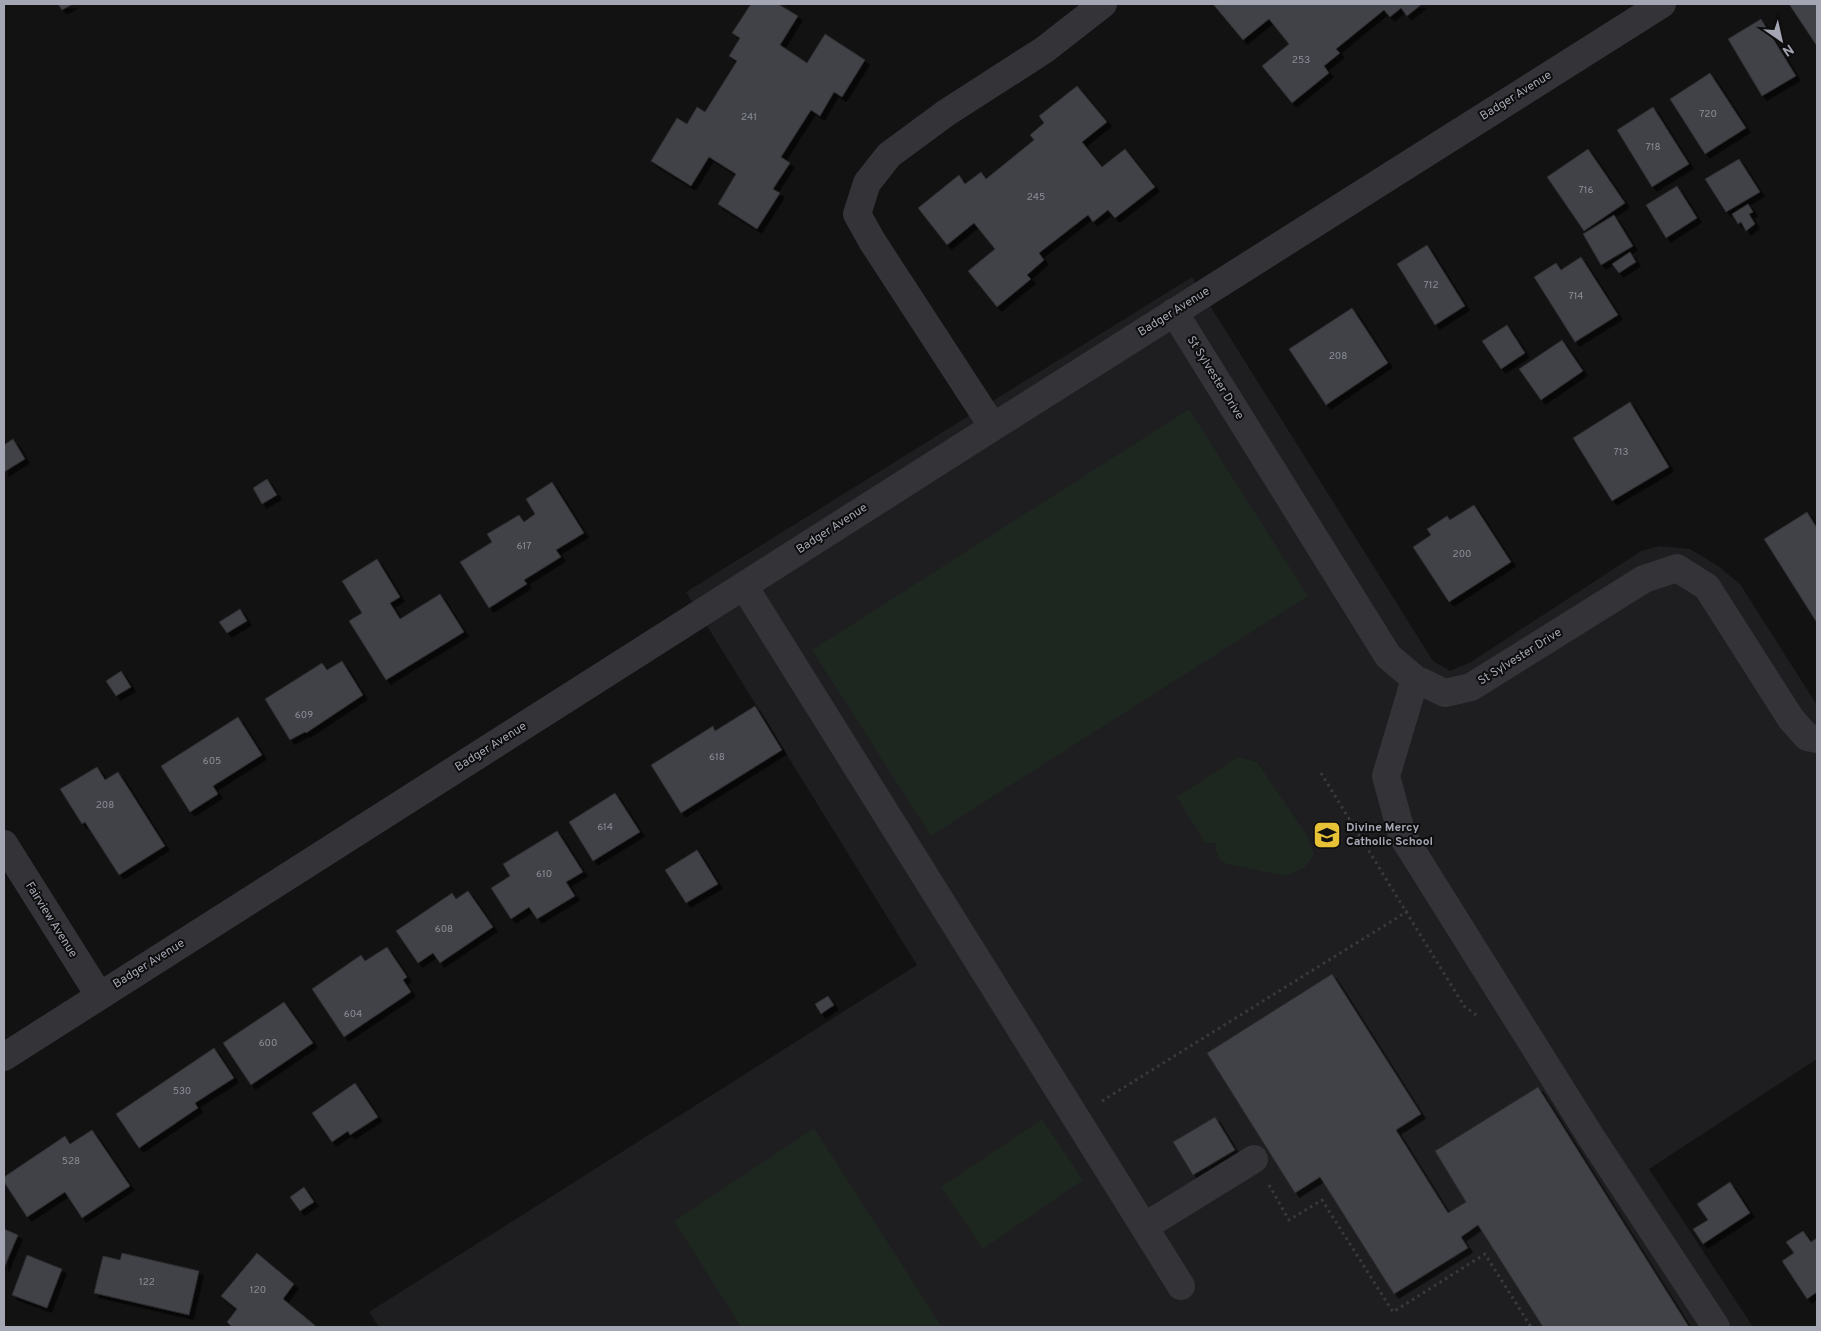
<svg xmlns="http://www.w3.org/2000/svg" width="1821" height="1331" viewBox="0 0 1821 1331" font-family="Overpass,sans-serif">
<defs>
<filter id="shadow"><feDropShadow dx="4.5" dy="4.5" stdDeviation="0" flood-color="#0009"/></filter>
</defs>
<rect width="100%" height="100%" fill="#121213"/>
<path fill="#1e1e20" d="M1192,277L1433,661L1450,671L1471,662L1641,551L1660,546L1690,549L1718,566L1740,584L1817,705V1059L1649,1169L1753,1327H379L369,1312L917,965L686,592Z"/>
<path fill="#1e2620" d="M1189,409L1308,596L931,836L812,650Z
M1238,757L1257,762L1308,837L1314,855L1304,868L1286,876L1227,864L1220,860L1216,850V843H1205L1177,797Z
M1042,1119L1083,1180L983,1249L941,1187Z
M814,1128L942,1327H741L674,1221Z"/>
<path fill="#414246" stroke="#2c2c2f" filter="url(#shadow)" d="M58,4H73L62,10Z
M751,4H778L798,16L780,45L807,63L825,34L865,60L842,97L834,92L820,116L811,110L781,157L790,163L773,189L780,193L757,229L718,204L736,174L709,157L691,186L651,161L677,118L687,124L697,107L705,112L737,61L729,56L740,38L732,33Z
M1213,4H1422L1407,16L1401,8L1390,17L1384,10L1336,49L1340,53L1324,66L1329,73L1292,103L1262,66L1289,44L1269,19L1243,40Z
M1789,4H1817V46Z
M1761,19L1796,76L1762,96L1728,39Z
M1710,73L1746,128L1705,154L1670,99Z
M1077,86L1107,122L1082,142L1102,167L1125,149L1155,187L1115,218L1108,210L1093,222L1088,215L1039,253L1044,260L1027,275L1031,279L997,307L968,271L995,249L974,223L947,245L918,208L959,175L965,184L981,172L986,179L1034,140L1030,135L1044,123L1039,116Z
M1653,107L1689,164L1652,187L1617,130Z
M1588,149L1625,203L1584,231L1547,177Z
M1739,159L1760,192L1726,212L1705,179Z
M1677,186L1697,218L1666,238L1646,205Z
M1748,204L1753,212L1749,214L1755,224L1746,231L1741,222L1738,224L1732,214Z
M1614,215L1633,246L1601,265L1583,234Z
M1427,245L1465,306L1435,325L1397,264Z
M1630,252L1636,262L1619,273L1612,264Z
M1581,257L1618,315L1575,342L1534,277L1556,263L1561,270Z
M1352,308L1388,363L1326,405L1289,349Z
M1507,325L1525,353L1501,369L1482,341Z
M1562,340L1583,371L1541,400L1519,369Z
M1630,402L1669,467L1612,501L1573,438Z
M13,439L25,459L4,472V445Z
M267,479L277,495L262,504L253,488Z
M552,482L584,533L556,550L561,557L524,580L527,584L489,608L460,562L492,542L487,534L519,515L524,522L535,514L526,499Z
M1474,505L1511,562L1449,602L1413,547L1431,535L1427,529L1447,516L1450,520Z
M1807,512L1817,528V623L1764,539Z
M377,559L400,597L390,603L400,619L440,594L464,632L386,680L349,621L362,613L342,581Z
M240,609L247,621L227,633L219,622Z
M342,661L363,695L306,733L305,732L290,740L265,699L322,663L327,670Z
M121,671L131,687L116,696L106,681Z
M755,706L782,750L681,813L651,765L713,726L715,731Z
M238,717L262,755L213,786L218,794L190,812L161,766Z
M97,767L105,780L118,772L165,846L119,875L85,822L82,824L60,789Z
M615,793L640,832L593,861L569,822Z
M557,831L583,872L566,882L575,896L537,919L529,907L511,919L491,888L510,876L503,864Z
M697,850L718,884L686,903L665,870Z
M468,891L493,927L440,963L433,953L418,963L396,931L452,893L456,899Z
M387,947L407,977L403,980L411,992L344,1037L312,989L361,955L365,961Z
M1332,974L1421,1114L1396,1130L1448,1213L1466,1202L1435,1151L1538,1087L1689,1327H1543L1478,1225L1461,1237L1468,1248L1394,1294L1320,1177L1295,1193L1207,1053Z
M828,996L834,1005L821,1014L815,1004Z
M284,1002L313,1043L251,1085L223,1043Z
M214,1048L234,1078L195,1103L198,1108L139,1148L116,1114Z
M355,1083L378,1117L350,1135L348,1131L332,1142L312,1113Z
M1215,1117L1235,1150L1193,1175L1173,1142Z
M92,1130L130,1186L82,1218L65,1192L27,1217L4,1182V1177L65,1136L70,1144Z
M1730,1182L1750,1213L1703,1244L1693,1229L1708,1220L1697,1204Z
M304,1187L314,1202L300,1211L290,1197Z
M4,1229L18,1235L4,1268Z
M1803,1231L1811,1242L1817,1238V1292L1807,1299L1782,1261L1794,1253L1786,1242Z
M122,1253L199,1271L189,1315L94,1293L103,1256L120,1260Z
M257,1253L294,1284L283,1299L317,1327H232L227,1322L237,1309L221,1296Z
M27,1255L62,1269L47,1308L12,1295Z"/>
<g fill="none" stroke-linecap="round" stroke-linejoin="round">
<path stroke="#393a3f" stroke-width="3" stroke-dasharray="2.5 4" stroke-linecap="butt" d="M1321,773L1464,1006L1479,1017
M1102,1101L1408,911
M1269,1185L1289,1220L1322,1200L1393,1312L1485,1254L1531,1327"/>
<path stroke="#333338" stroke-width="28" d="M1174,312L1388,656L1415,679L1445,693L1471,687L1644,579L1677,568L1707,587L1791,719L1807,737L1817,739
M993,427L872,241L857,214L867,183L889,155L946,113L1044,50L1103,4
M744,586L1181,1286
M1415,679L1386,776L1402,835L1591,1137L1716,1327
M4,844L99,995
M4,1057L993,427L1662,4
M1144,1227L1254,1159"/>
</g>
<defs>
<g id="school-square" transform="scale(1.4375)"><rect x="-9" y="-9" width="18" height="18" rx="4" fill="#e7c136" stroke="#0d0d0e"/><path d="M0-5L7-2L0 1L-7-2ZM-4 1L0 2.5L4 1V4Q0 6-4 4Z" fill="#111"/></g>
</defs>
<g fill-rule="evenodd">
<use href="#school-square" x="1327" y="835"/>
</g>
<g text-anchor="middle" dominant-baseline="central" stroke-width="4" stroke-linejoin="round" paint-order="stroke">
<g font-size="10" fill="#8b8e98">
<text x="1301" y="60">253</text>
<text x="1708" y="114">720</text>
<text x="749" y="117">241</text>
<text x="1653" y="147">718</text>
<text x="1586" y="190">716</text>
<text x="1036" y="197">245</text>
<text x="1431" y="285">712</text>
<text x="1576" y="296">714</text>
<text x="1338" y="356">208</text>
<text x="1621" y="452">713</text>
<text x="524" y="546">617</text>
<text x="1462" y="554">200</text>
<text x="304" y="715">609</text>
<text x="717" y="757">618</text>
<text x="212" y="761">605</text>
<text x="105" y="805">208</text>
<text x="605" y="827">614</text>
<text x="544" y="874">610</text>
<text x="444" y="929">608</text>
<text x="353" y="1014">604</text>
<text x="268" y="1043">600</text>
<text x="182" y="1091">530</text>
<text x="71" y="1161">528</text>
<text x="147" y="1282">122</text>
<text x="258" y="1290">120</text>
</g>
<g font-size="12" fill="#a4a7b3" stroke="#0d0d0e">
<text transform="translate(1516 96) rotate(-32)">Badger Avenue</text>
<text transform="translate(1174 312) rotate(-32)">Badger Avenue</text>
<text transform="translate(1215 378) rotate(58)">St Sylvester Drive</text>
<text transform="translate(832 529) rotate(-33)">Badger Avenue</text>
<text transform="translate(1520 657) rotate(-32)">St Sylvester Drive</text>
<text transform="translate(491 747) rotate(-32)">Badger Avenue</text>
<text transform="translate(51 920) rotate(58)">Fairview Avenue</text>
<text transform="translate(149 964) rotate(-32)">Badger Avenue</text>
</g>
<g font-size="12" font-weight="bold" fill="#a4a7b3" stroke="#0d0d0e" text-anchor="start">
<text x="1346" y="828">Divine Mercy<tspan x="1346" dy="14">Catholic School</tspan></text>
</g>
</g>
<rect width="1821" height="1331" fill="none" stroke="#a4a7b3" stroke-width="10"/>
<g transform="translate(1781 40) rotate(146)" stroke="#0d0d0e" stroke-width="4" paint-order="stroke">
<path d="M0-4L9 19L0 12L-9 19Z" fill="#a4a7b3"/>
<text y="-8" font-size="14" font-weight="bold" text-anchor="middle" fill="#a4a7b3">N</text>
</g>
</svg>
